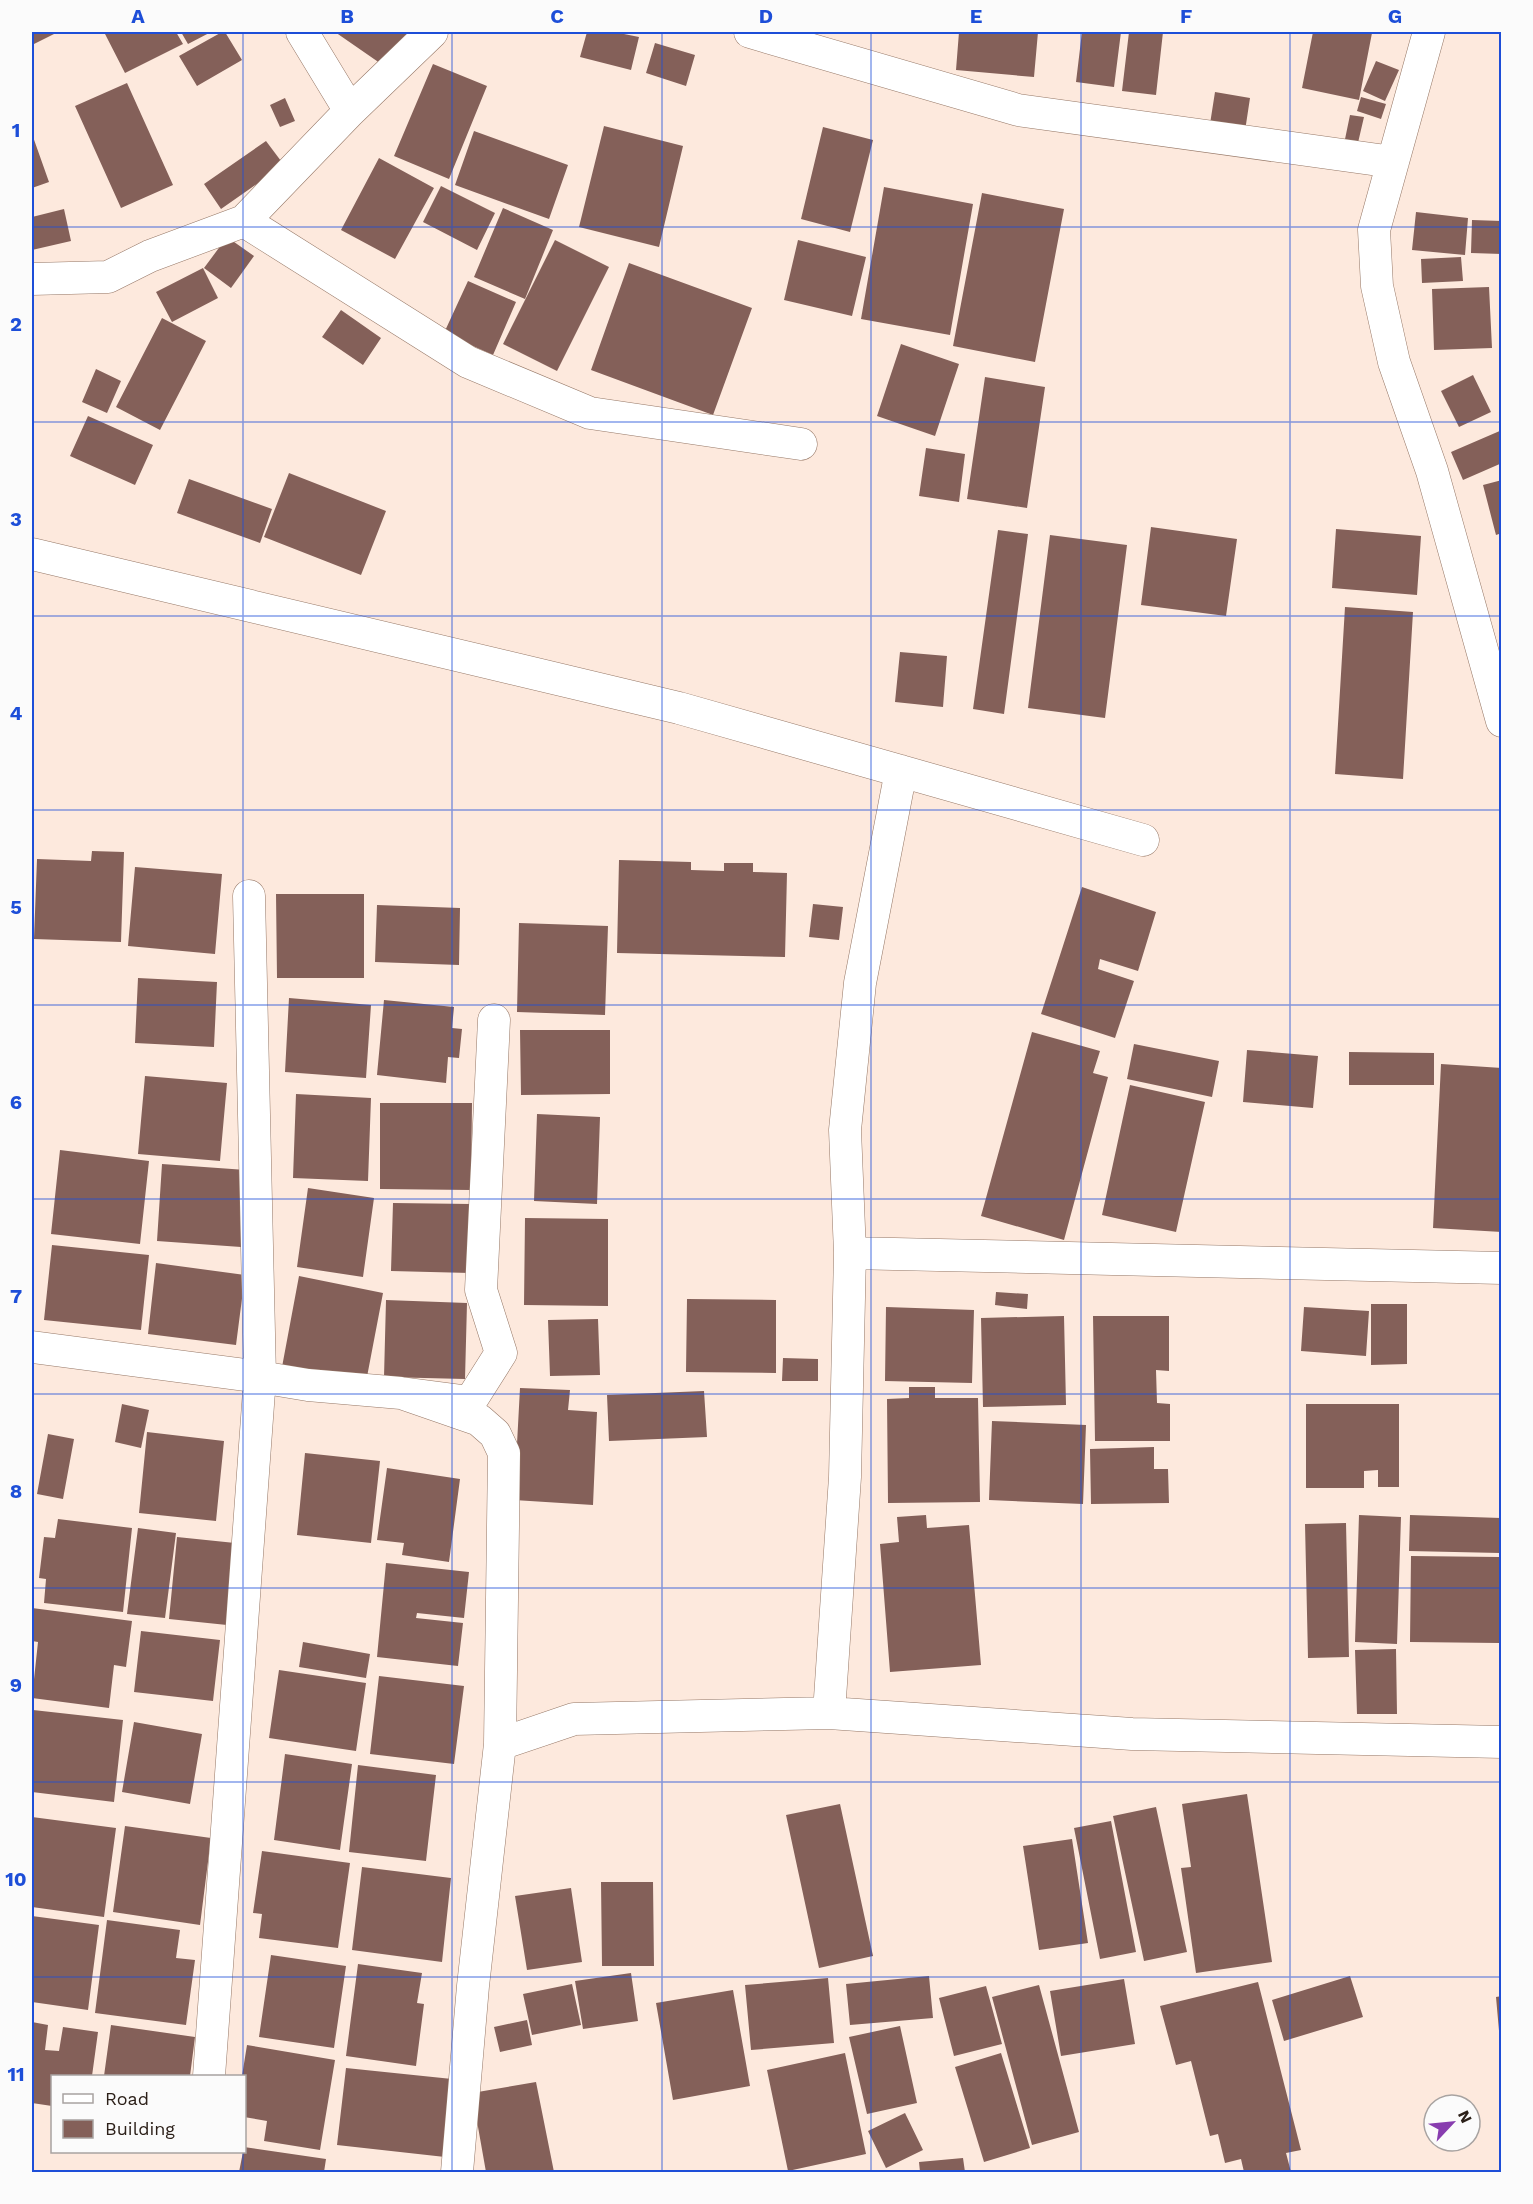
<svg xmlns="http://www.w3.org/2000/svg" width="1533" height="2204" viewBox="0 0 1533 2204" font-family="'Work Sans',sans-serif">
<rect width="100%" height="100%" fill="#fde9dd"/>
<path fill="#846059" d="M32,32H58L32,45Z
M104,32H176L183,44L125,73Z
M181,32H211L188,44Z
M222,32H225L242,60L197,86L179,56Z
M335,32H413L387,68Z
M587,32H614L639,37L631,70L580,57Z
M959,32H1038L1034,77L956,70Z
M1082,32H1121L1114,87L1076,82Z
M1129,32H1163L1156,95L1122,91Z
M1313,32L1372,33L1359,100L1302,88Z
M655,43L695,55L686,86L646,73Z
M1376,61L1399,70L1385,101L1363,91Z
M433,64L487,86L449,179L394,156Z
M127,83L173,185L121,208L75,106Z
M1215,92L1250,98L1245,131L1210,124Z
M1361,97L1386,104L1381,119L1357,111Z
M285,98L295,121L280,127L270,105Z
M1350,115L1364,117L1357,147L1344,144Z
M604,126L683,146L659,247L579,227Z
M823,127L873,140L850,232L801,219Z
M474,131L568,165L549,219L455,185Z
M32,134L49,182L32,188Z
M266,141L284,165L221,209L204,184Z
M379,158L434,188L395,259L341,230Z
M441,186L495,213L477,250L423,222Z
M884,187L973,204L950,335L861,319Z
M982,193L1064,209L1035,362L953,346Z
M503,208L553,230L525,299L474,277Z
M64,209L71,241L32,250V217Z
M1416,212L1468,218L1465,255L1412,250Z
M1472,220L1502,221V254L1471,253Z
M227,237L254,256L231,288L204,268Z
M555,240L609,267L557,371L503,344Z
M798,240L866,257L852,316L784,300Z
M1461,257L1463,281L1422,283L1421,259Z
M629,263L752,308L713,415L591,370Z
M203,268L218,298L172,322L156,292Z
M468,281L516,302L493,355L444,333Z
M1489,287L1492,348L1434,350L1432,289Z
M341,310L381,338L363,365L322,337Z
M162,318L206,341L160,430L116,407Z
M901,344L959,364L935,436L877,416Z
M96,369L121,381L107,413L82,402Z
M1473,375L1491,412L1459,427L1441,391Z
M985,377L1045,387L1027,508L967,499Z
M88,416L153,445L135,485L70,456Z
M1502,430V463L1463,480L1451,452Z
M926,448L965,454L959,502L919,496Z
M289,473L386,511L361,575L264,537Z
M189,479L272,509L260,543L177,513Z
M1502,480V533L1496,535L1483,485Z
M1151,527L1237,539L1226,616L1141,605Z
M1336,529L1421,536L1417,595L1332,588Z
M998,530L1028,534L1004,714L973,709Z
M1050,535L1127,545L1105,718L1028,708Z
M1345,607L1413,612L1403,779L1335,774Z
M900,652L947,656L943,707L895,702Z
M92,851L124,852L121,942L34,939L37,859L91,861Z
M619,860L691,862V870L724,871V863H753V872L787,873L785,957L617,953Z
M135,867L222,874L215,954L128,946Z
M1082,887L1156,912L1138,971L1100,959L1098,969L1134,981L1115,1038L1041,1014Z
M276,894H364V978H277Z
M813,904L843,907L839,940L809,937Z
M377,905L460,908L459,965L375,962Z
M519,923L608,926L605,1015L517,1012Z
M138,978L217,982L214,1047L135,1043Z
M289,998L371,1005L366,1078L285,1072Z
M384,1000L454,1007L452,1028L462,1029L459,1058L448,1057L446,1083L377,1075Z
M520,1030H610V1094L521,1095Z
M1032,1032L1100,1051L1093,1073L1108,1077L1064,1240L981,1216Z
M1134,1044L1219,1061L1212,1097L1127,1079Z
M1247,1050L1318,1056L1313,1108L1243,1102Z
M1349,1052L1434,1053V1085H1349Z
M1441,1064L1502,1068V1232L1433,1228Z
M145,1076L227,1083L220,1161L138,1154Z
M1130,1085L1205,1102L1176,1232L1102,1215Z
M296,1094L371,1098L368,1181L293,1178Z
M380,1103H472L471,1190L380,1189Z
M537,1114L600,1117L597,1204L534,1201Z
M60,1150L149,1161L140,1244L51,1234Z
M162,1164L246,1170L241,1247L157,1241Z
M308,1188L374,1198L363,1277L297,1267Z
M393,1203L471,1204L470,1273L391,1271Z
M525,1218L608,1219V1306L524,1305Z
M52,1245L149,1255L141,1330L44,1320Z
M156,1263L245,1275L236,1345L148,1334Z
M299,1276L383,1293L366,1382L282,1367Z
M996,1292L1028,1294L1027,1309L995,1305Z
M687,1299L776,1300V1373L686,1372Z
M386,1300L467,1303L465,1379L384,1377Z
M1371,1304H1407V1364L1371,1365Z
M886,1307L974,1310L972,1383L885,1381Z
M1304,1307L1369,1311L1366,1356L1301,1351Z
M1064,1316L1066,1405L983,1407L981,1318Z
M1093,1316H1169V1371L1156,1370L1157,1403L1170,1404V1441H1095Z
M598,1319L600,1375L550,1376L548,1320Z
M783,1358L818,1359V1381H782Z
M909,1387H935V1398H978L980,1502L888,1503L887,1399L909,1398Z
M520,1388L570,1390L568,1410L597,1412L593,1505L514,1500Z
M704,1391L707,1437L609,1441L607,1395Z
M122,1404L149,1410L141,1448L115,1442Z
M1306,1404H1399V1487H1378V1470L1364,1471V1488H1306Z
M992,1421L1086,1425L1083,1504L989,1500Z
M147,1432L224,1441L216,1521L139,1513Z
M48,1434L74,1439L63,1499L37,1494Z
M1154,1447V1469H1168L1169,1503L1091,1504L1090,1449Z
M305,1453L380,1461L371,1543L297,1535Z
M387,1468L460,1479L449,1562L402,1555L404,1543L377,1540Z
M926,1515L927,1528L969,1525L981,1665L890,1672L880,1544L899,1542L897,1517Z
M1359,1515L1401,1517L1397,1644L1355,1642Z
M1410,1515L1501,1518L1500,1553L1409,1551Z
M58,1519L132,1528L123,1612L44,1603L46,1579L39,1578L44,1537L55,1538Z
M1346,1523L1349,1657L1308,1658L1305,1524Z
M138,1528L176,1533L165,1618L127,1614Z
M177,1537L235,1543L227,1625L169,1619Z
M1411,1556L1499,1557V1643L1410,1642Z
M386,1563L469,1572L464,1618L417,1613L416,1618L463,1623L458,1666L377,1657Z
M32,1608L132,1621L126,1667L114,1665L109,1708L32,1698L38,1642L32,1641Z
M141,1631L220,1640L213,1701L134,1692Z
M303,1642L370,1654L366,1678L299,1667Z
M1396,1649L1397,1714H1357L1355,1650Z
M279,1670L366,1683L356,1751L269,1738Z
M379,1676L464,1686L454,1764L370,1754Z
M33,1710L123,1720L114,1802L32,1792Z
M134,1722L202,1734L190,1804L122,1792Z
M285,1754L352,1764L340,1850L274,1840Z
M358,1765L436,1775L426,1861L349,1852Z
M1247,1794L1272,1962L1196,1973L1181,1868L1191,1867L1182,1804Z
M840,1804L873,1956L819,1968L786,1815Z
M1156,1807L1187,1952L1144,1961L1113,1816Z
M32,1817L116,1828L104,1917L32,1907Z
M1111,1821L1136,1952L1100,1959L1074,1828Z
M125,1826L211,1838L200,1925L113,1912Z
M1072,1839L1088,1943L1039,1950L1023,1846Z
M262,1851L350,1863L338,1948L259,1938L262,1914L253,1913Z
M362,1867L451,1878L442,1962L352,1950Z
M601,1882H653L654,1966H602Z
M571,1888L582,1962L527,1970L515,1896Z
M32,1916L99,1925L88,2010L32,2002Z
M107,1920L180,1930L176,1958L195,1960L186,2025L95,2013Z
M271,1955L346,1966L334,2048L259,2037Z
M358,1964L422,1973L417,2003L424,2004L416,2066L346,2056Z
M631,1973L638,2021L583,2029L575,1981Z
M929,1976L933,2018L850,2025L846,1984Z
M1350,1976L1363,2017L1284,2041L1272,2000Z
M828,1978L834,2043L751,2050L745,1985Z
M1124,1979L1135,2044L1061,2056L1050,1991Z
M1258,1982L1301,2150L1286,2153L1291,2172H1244L1241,2159L1225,2163L1218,2134L1210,2136L1191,2061L1176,2065L1160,2006Z
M572,1984L581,2025L532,2035L523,1994Z
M1039,1985L1079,2132L1032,2145L992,1997Z
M986,1986L1002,2044L954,2056L939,1998Z
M733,1990L750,2086L673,2100L656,2003Z
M1502,1996V2042H1500L1496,1997Z
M527,2020L532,2045L500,2052L494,2027Z
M32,2022L48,2025L45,2050L59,2051L63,2027L98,2032L92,2076H52V2106L32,2103Z
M111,2025L195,2037L190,2076L130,2075V2076H104Z
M900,2026L917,2103L867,2114L849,2037Z
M247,2045L335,2060L320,2150L264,2141L267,2121L244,2117V2076H242Z
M845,2053L866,2154L788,2171L767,2070Z
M1001,2053L1030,2148L984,2162L955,2067Z
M346,2068L452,2079L445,2157L337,2145Z
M536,2082L554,2172H486L472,2093Z
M905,2113L923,2150L886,2168L868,2131Z
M244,2147L326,2159L324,2172H239Z
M963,2158L965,2172H920L919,2162Z"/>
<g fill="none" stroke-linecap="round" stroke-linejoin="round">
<g stroke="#967867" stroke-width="33">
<path id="street" d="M302,32L350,111
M750,32L1018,110L1393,162
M1429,32L1374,230L1377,286L1394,362L1432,471L1502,721
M244,221L468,362L590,413L801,444
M32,279L108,277L150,256L244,221L350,111L432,32
M32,554L679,708L1143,840
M850,1253L1502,1268
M32,1347L260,1377L308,1385L401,1393L470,1402L501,1353L481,1290L494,1020
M401,1393L479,1420L495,1434L504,1453L500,1744L473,1986L457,2172
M829,1713L845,1477L850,1253L845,1130L860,983L901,771
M500,1744L574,1719L829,1713L1132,1734L1502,1742
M209,2076L260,1377L249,896"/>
</g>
<use href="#street" stroke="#fff" stroke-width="32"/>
</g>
<path fill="none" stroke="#1d4ed8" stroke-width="1.5" stroke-opacity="0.55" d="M243,32V2076M452,32V2172M662,32V2172M871,32V2172M1081,32V2172M1290,32V2172M32,227H1502M32,422H1502M32,616H1502M32,810H1502M32,1005H1502M32,1199H1502M32,1394H1502M32,1588H1502M32,1782H1502M32,1977H1502M243,2152V2172"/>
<rect width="1533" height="2204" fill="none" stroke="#fbfbfb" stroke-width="66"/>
<rect x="51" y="2075" width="195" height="78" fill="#fbfbfb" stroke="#a8a3a1" stroke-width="1.5"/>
<rect x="63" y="2094" width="30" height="9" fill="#ffffff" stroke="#a8a3a1" stroke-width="1.5"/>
<text x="105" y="2105" font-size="18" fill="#2c2019">Road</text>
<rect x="63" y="2120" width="30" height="18" fill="#846059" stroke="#a8a3a1" stroke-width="1.5"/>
<text x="105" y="2135" font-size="18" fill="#2c2019">Building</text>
<g transform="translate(1452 2123) rotate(64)"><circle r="28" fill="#fbfbfb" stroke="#a8a3a1" stroke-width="1.5"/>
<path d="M0-4.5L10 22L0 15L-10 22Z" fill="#883daf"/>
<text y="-9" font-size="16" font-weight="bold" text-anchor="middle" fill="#2c2019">N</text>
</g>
<rect x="33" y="33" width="1467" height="2138" fill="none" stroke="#1d4ed8" stroke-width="2"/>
<g font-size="20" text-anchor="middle" font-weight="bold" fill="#1d4ed8">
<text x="138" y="23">A</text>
<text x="347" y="23">B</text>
<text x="557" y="23">C</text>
<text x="766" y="23">D</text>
<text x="976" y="23">E</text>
<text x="1186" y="23">F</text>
<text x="1395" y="23">G</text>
<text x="16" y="137">1</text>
<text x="16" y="331">2</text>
<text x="16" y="526">3</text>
<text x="16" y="720">4</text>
<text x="16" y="914">5</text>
<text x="16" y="1109">6</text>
<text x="16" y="1303">7</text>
<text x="16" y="1498">8</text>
<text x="16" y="1692">9</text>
<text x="16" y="1886">10</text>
<text x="16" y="2081">11</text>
</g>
</svg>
